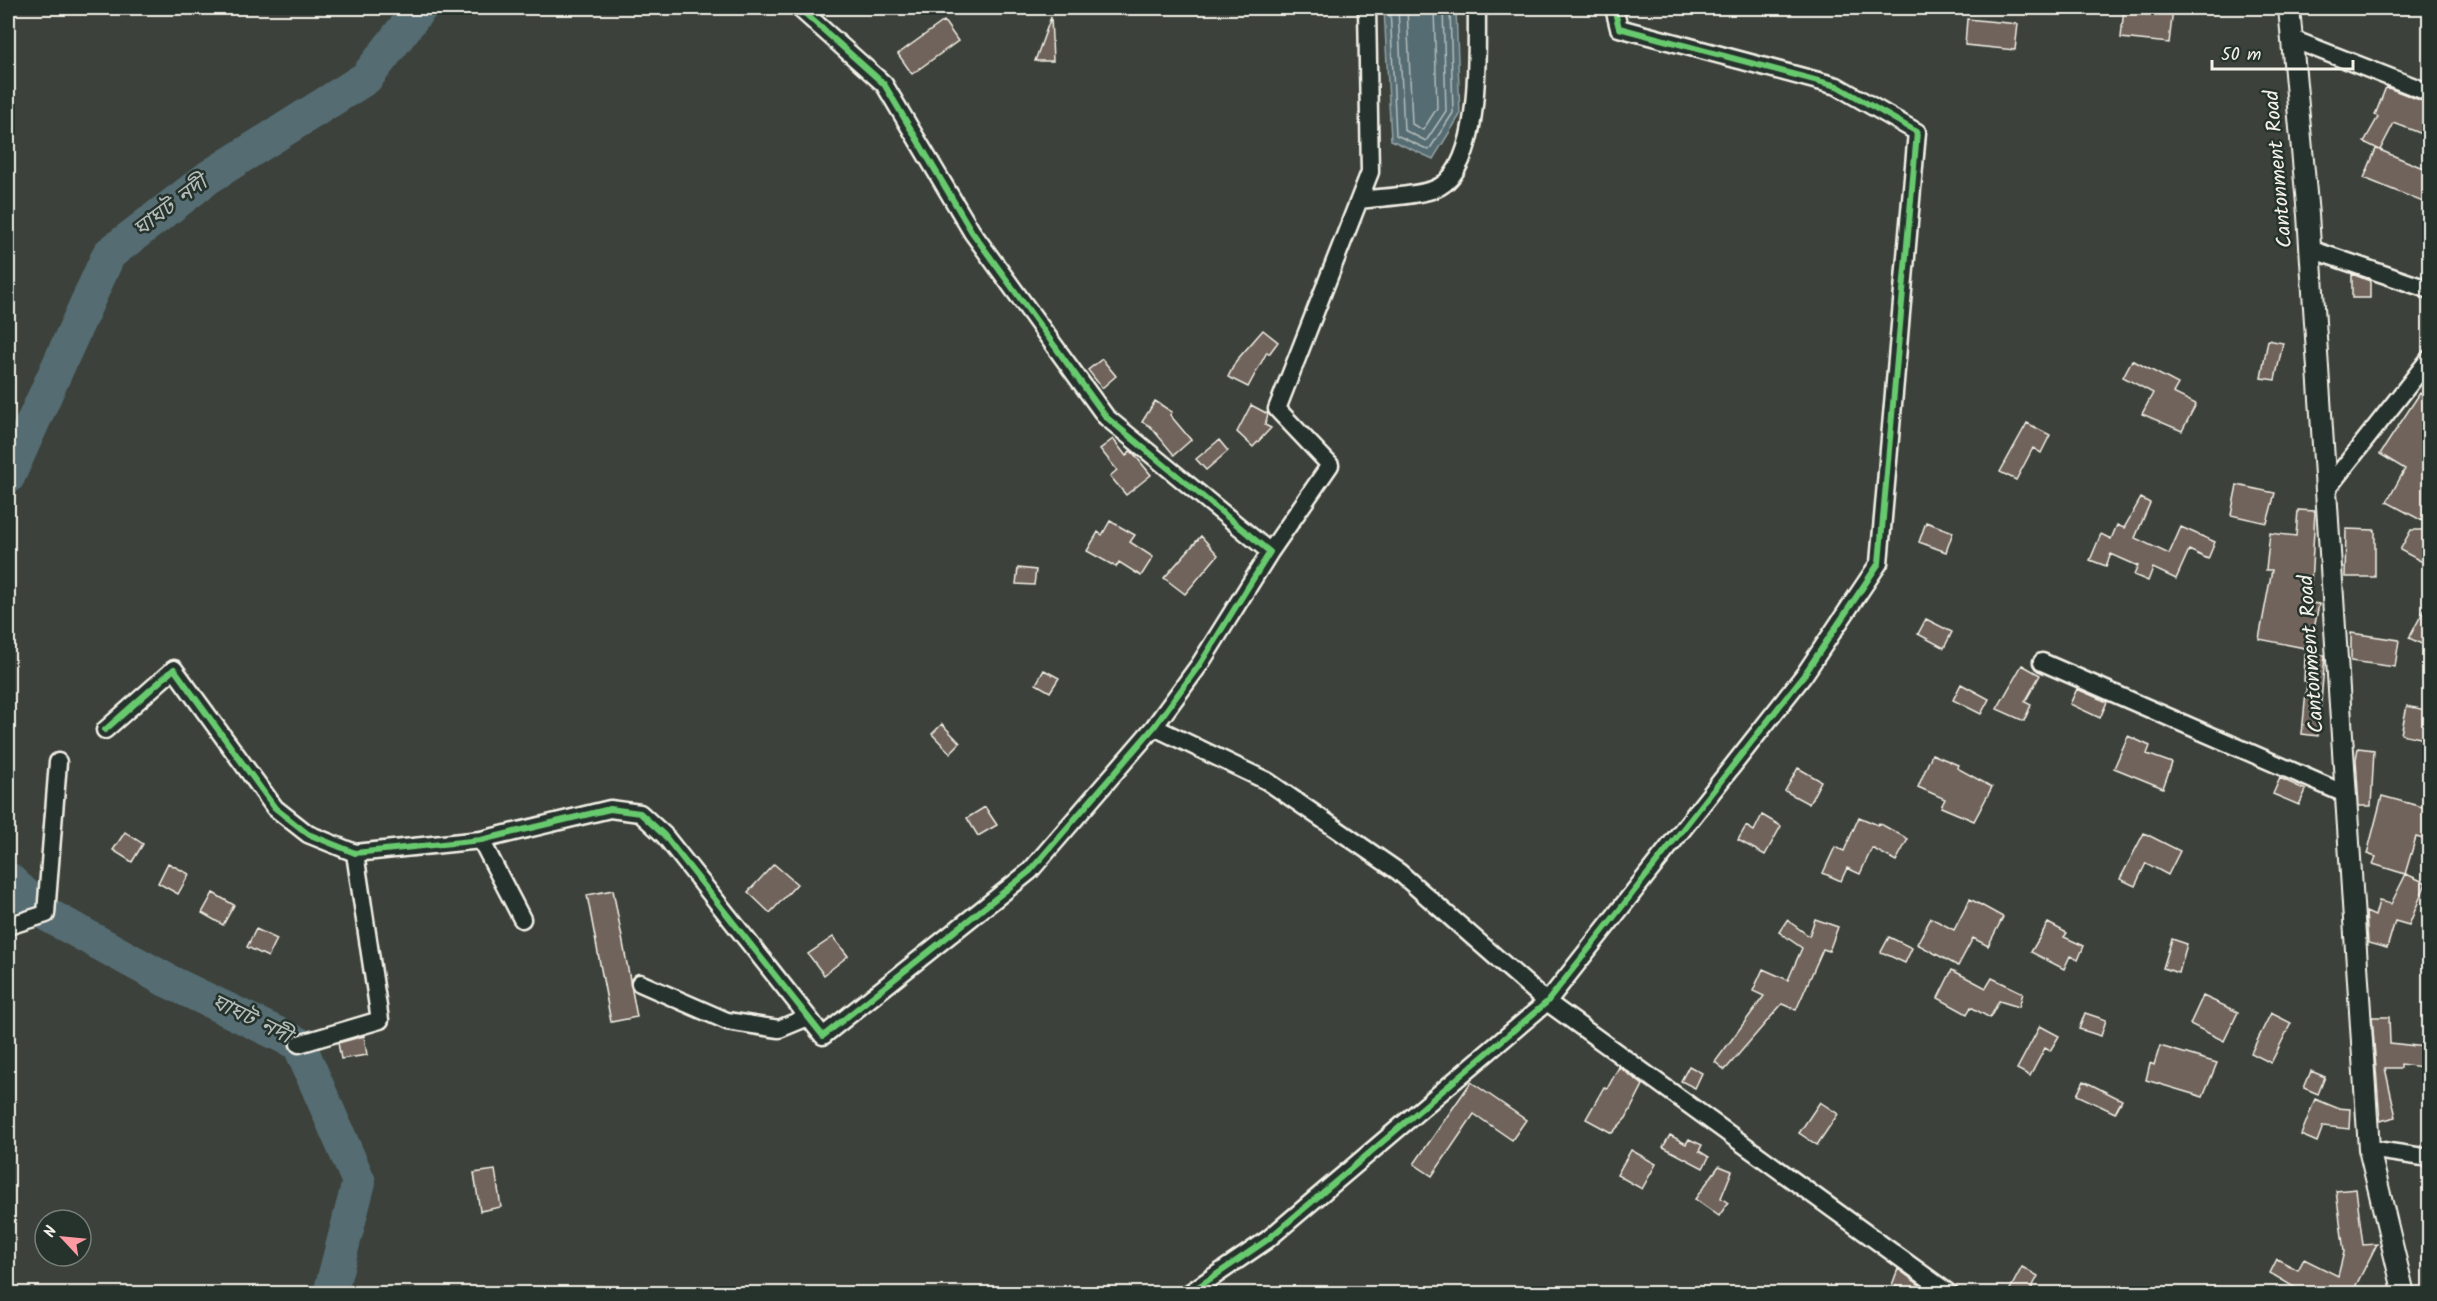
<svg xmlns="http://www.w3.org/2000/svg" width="2437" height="1301" viewBox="0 0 2437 1301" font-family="Kalam,'Noto Sans Bengali',sans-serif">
<rect width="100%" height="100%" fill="#3c423b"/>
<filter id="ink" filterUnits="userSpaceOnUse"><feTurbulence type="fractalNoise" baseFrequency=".0167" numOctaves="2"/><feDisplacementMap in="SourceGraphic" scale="12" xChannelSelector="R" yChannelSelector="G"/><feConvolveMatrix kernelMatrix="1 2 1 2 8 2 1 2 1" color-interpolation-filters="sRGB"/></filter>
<g filter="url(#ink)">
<path fill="#546c73" stroke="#94a1a2" stroke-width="1.5" d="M1384,8H1456L1460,115L1433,159L1391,140Z"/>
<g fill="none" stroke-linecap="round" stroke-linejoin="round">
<path stroke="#b4bcb9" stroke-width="1.5" d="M1390,8L1396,135L1429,150L1453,113L1450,8
M1398,8L1404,130L1426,141L1446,111L1443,8
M1407,8L1412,124L1423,130L1437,108L1434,8"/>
<path stroke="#546c73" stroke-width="34" d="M8,477L109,254L209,177L366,78L420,8
M8,879L46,914L168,981L299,1044L359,1182L330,1294"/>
</g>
<path fill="#70645b" stroke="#f4f1e8" stroke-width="1.5" d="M2124,8L2173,9L2169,43L2121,38Z
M1051,17L1053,61H1035Z
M1967,19L2018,24L2015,50L1965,45Z
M944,21L958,41L912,74L898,54Z
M2386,87L2430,104V137L2394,123L2380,150L2430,171V205L2364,178L2376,149L2380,150L2364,142L2378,117L2375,115Z
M2352,274L2370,281V298H2352Z
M1263,330L1278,342L1269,354L1267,352L1248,387L1228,377L1236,361Z
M2268,340L2283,343L2275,380L2261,378Z
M1102,359L1116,376L1102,388L1088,370Z
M2132,360L2178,384L2173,393L2196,404L2182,431L2142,414L2153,393L2123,377Z
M2420,393L2430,400V525L2387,502L2405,469L2380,454Z
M1155,401L1172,412L1170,415L1191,440L1174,455L1150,426L1142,422Z
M1251,405L1268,414L1265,425L1271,428L1253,447L1237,432Z
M2027,423L2050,435L2041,453L2033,448L2016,480L2000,472Z
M1113,439L1126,456L1130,451L1134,454L1151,475L1126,495L1110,476L1117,470L1100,449Z
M1219,440L1228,451L1206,470L1196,459Z
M2237,485L2275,493L2267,523L2231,515Z
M2141,498L2150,503L2135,538L2169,554L2181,527L2215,542L2208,559L2189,550L2176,579L2153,568L2148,581L2134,575L2138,566L2111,554L2106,566L2090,560L2101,534L2111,539L2117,525L2124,528Z
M2298,510L2315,511L2310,603L2319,604L2310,649L2259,639L2272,570H2266L2270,533L2296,536Z
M1110,521L1135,535L1130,542L1153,557L1141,576L1119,562L1116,567L1087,551L1098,532L1102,535Z
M1926,522L1953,532L1946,552L1919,542Z
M2346,529L2375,530V577H2345Z
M2411,530H2430V566L2400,550Z
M1201,536L1218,555L1185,594L1164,578Z
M1018,568L1036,570L1034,585L1016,584Z
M2430,599V648L2409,638Z
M1926,619L1952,632L1944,648L1918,634Z
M2351,633L2399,640L2395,667L2351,661Z
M2305,655H2325L2318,736L2302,734L2307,681H2304Z
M2022,665L2040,675L2025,702L2031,705L2024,721L1997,709Z
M1044,670L1059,678L1050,692L1036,684Z
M1961,684L1989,699L1981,714L1953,700Z
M2077,689L2107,702L2100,718L2070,704Z
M2407,706L2430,711V740L2401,734Z
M942,724L960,743L950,753L932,734Z
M2128,736L2150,746L2147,754L2172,763L2163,788L2114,768Z
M2358,748L2374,750L2371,806H2359L2356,759Z
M1932,754L1958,765L1957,768L1992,787L1974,821L1941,807L1945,799L1918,787Z
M1798,768L1821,781L1809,804L1785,791Z
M2280,778L2306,790L2299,805L2273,794Z
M2382,796L2430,809V841L2416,837L2405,874L2373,864L2376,857L2367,854Z
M985,807L997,825L978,836L967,818Z
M1762,815L1781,826L1765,855L1738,840L1746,826L1754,831Z
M1859,817L1878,825L1879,823L1908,839L1896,861L1872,848L1860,874L1847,868L1841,881L1823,873L1835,847L1844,851Z
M125,832L143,844L132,862L113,850Z
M2144,833L2180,851L2168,875L2146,863L2135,886L2120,879Z
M168,863L189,874L178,894L158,883Z
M774,864L797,884L770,913L748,892Z
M2406,874L2426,883L2409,925L2395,921L2387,948L2368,943L2366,912L2375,916L2379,901L2391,904Z
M613,890L637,1017L611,1022L587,895Z
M213,893L234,905L223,925L202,913Z
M1970,899L2003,917L1988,946L1973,938L1958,966L1917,944L1931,918L1954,930Z
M1815,919L1838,927L1829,951L1823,949L1796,1010L1782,1004L1725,1070L1715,1062L1764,996L1753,991L1763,969L1788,980L1802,948L1779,932L1787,920L1809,936Z
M2048,923L2067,933L2064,937L2084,946L2078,960L2070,956L2064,969L2031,952Z
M256,929L277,939L268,957L247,947Z
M833,937L848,956L824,975L808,954Z
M1889,937L1912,948L1905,963L1881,952Z
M2172,939L2187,944L2179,973L2163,968Z
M1952,970L1986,988L1992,978L2023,993L2019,1007L1999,1001L1990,1018L1971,1007L1967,1014L1938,998Z
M2203,996L2238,1012L2224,1041L2190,1024Z
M2085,1013L2106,1020L2101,1036L2079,1029Z
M2271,1013L2291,1023L2271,1063L2251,1053Z
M2372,1017H2389L2390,1043L2425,1047L2422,1067L2401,1064V1068H2385L2396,1117L2380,1121Z
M2040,1026L2059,1036L2050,1051L2045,1048L2030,1076L2017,1069Z
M364,1036L367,1055L341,1059L338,1043Z
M2160,1046L2217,1063L2203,1097L2146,1080L2150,1063L2154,1065Z
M1689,1066L1702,1073L1695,1088L1681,1081Z
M1619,1067L1643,1085L1626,1118L1612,1133L1586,1119L1604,1087L1607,1089Z
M2311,1071L2325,1077L2318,1094L2304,1088Z
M2084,1081L2122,1100L2115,1113L2077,1095Z
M1471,1082L1526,1120L1512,1140L1474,1114L1432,1176L1414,1164Z
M2315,1099L2337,1108L2350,1109L2349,1129L2323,1126L2317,1142L2301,1135Z
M1820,1102L1838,1114L1817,1145L1799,1133Z
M1670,1135L1686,1144L1689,1139L1702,1145L1699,1151L1709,1157L1703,1168L1663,1147Z
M1631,1150L1656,1164L1642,1189L1617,1175Z
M1719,1166L1732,1171L1721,1198L1728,1203L1719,1216L1695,1199Z
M495,1170L501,1207L480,1211L474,1173Z
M2356,1189L2363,1245L2377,1244L2352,1293H2304L2270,1273L2277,1259L2298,1270L2304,1259L2338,1276L2344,1252L2336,1191Z
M2022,1267L2038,1276L2029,1293H2008Z
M1898,1269L1925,1289L1924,1293H1914L1892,1285Z"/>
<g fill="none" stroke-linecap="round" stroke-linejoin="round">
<g stroke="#f4f1e8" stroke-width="21">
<path id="minor" d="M2292,39L2430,93
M1359,200C1382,197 1410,197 1432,190C1484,174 1476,51 1477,8
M2310,249L2430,290
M2326,490L2430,358
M1270,552L1330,465L1277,409L1370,172L1367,8
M2042,662L2345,794
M1154,727L1267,781L1399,872L1547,1002L1950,1294
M105,730L174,669L275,808L308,834L355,853L481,840L610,809L640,813L664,835L823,1036L1030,871L1154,727L1200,664L1270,552L1106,417L972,232L884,84L799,8
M481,840L522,919
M8,926L46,914L58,762
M640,983L727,1021L779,1029L808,1017
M299,1044L380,1020L355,853
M2369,1149L2430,1158
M1188,1294L1267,1240L1547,1002L1804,675L1879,563L1917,132L1837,86L1619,28L1614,8"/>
</g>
<g stroke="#f4f1e8" stroke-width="24">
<path id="tertiary" d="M2289,8L2308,215L2369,1149L2404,1294"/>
</g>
<use href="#minor" stroke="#26332d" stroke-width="16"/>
<use href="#tertiary" stroke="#26332d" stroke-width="20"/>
<g stroke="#26332d" stroke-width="10">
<path id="cycleway" d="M105,730L174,669L275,808L308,834L355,853L481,840L610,809L640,813L664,835L823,1036L1030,871L1154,727L1200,664L1270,552L1106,417L972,232L884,84L799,8
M1188,1294L1267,1240L1547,1002L1804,675L1879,563L1917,132L1837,86L1619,28L1614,8"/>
</g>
<use href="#cycleway" stroke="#67ca6e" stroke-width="6"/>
</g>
</g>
<g text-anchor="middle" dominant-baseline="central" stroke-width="5" stroke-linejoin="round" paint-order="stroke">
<g font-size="21" fill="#f4f1e8" stroke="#26332d">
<text transform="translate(2279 169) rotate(-95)">Cantonment Road</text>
<text transform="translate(2312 654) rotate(-94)">Cantonment Road</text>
</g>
<g font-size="22" font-style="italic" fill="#b4bcb9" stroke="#26332d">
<text transform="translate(171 207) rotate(-37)">ঘাঘট নদী</text>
<text transform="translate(251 1020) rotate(26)">ঘাঘট নদী</text>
</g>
</g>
<rect width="2437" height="1301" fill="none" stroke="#26332d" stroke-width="30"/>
<rect x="15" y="15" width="2407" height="1271" fill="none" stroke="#f4f1e8" stroke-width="2" filter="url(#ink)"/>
<g transform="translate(63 1238) rotate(296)"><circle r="28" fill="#26332d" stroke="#787f78" stroke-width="1.5"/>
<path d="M0-4.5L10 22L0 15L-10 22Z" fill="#ff9aa2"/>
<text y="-9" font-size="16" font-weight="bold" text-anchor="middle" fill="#f4f1e8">N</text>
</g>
<path d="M2212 60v9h141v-9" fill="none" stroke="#f4f1e8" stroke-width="3"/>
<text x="2221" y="60" font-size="18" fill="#f4f1e8" stroke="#26332d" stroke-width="4.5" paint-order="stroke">50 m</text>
</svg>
